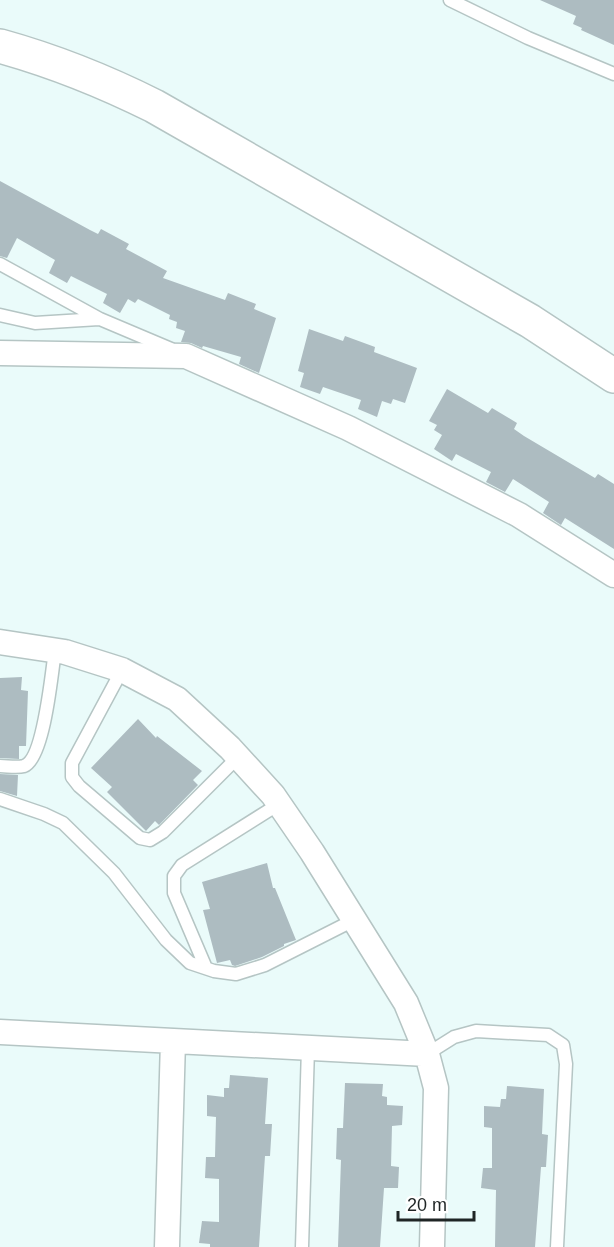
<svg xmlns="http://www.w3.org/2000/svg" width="614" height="1247" viewBox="0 0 614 1247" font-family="Helvetica,sans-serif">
<rect width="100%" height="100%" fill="#eafbfa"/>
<path fill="#adbcc1" d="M540,0H614V45L581,30L582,28L573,24L576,16Z
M0,181L90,230L98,234L101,229L129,244L126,249L167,271L163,278L225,300L228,293L256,304L254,309L276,318L259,373L239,364L241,357L203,346L202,348L191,343L181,342L185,331L176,328L177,322L169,319L170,315L138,299L135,303L128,299L120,313L103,303L107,294L71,276L67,283L49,273L55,260L17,238L7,258L0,256Z
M309,329L343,341L345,336L375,347L374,352L417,368L405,403L393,399L391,404L382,401L377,417L358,409L361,400L323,387L320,394L300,387L304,373L298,371Z
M447,389L488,413L492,408L517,423L514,429L524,436L595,478L598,474L614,484V549L565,518L561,525L543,513L549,502L513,479L505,492L486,482L491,472L456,454L452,461L434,449L442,435L434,430L437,425L429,421Z
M22,677L21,690L28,691L26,746H19V759L0,758V678Z
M138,719L156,738L157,736L202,771L193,780L198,785L159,825L155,821L146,831L107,792L112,787L91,768Z
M0,774L18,775L17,796L0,791Z
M267,863L273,888H275L296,940L284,944V946L262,957L235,966L232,965L230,960L217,963L203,910L210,909L202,882Z
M230,1075L268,1078L265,1124H272L270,1156H265L259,1247H210V1244L199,1243L202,1221L219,1222V1179L205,1178L206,1157H215L216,1117L207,1116V1095L224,1097V1088H229Z
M345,1083L383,1084L382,1096L387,1097V1105L403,1106L402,1125L392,1126L391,1166L399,1167L398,1188H384L380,1247H338L341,1160L336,1159L337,1128H343Z
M507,1086L544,1089L542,1134L548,1135L546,1167H541L535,1247H495L496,1190L481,1188L483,1168H492V1128L484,1127V1106L500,1107L501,1099H506Z"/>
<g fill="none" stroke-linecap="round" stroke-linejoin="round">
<g stroke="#b5c5c4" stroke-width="15">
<path id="lane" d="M450,0L528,38L614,74
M0,264L100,319L171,349
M0,315L35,323L99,319
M122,670L72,763V777L79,786L140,838L150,840L163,832L238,757
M0,766C7,766 17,768 24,766C44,759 52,671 55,650
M0,799L44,814L63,823L114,873L166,940L190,963L214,971L236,974L265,965L354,920
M206,968L174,893V876L182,865L279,804
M427,1054L454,1037L476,1031L548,1035L563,1045L566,1064L557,1247
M302,1247L308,1048"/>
</g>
<g stroke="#b5c5c4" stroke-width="27">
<path id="street" d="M0,353L186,356L348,428L519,515L614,575
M0,642L65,652L122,670L177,699L230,748L273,795L312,852L406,1003L427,1054L436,1088L432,1247
M0,1032L427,1054
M167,1247L173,1041"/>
</g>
<g stroke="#b5c5c4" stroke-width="36">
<path id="secondary" d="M0,46C54,61 104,81 154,106L530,321L614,376"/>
</g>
<use href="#lane" stroke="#fff" stroke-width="12"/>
<use href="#street" stroke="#fff" stroke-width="24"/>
<use href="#secondary" stroke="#fff" stroke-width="33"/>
</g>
<path d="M398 1211v9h76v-9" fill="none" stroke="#1f2525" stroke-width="3"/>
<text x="407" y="1211" font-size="18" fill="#1f2525" stroke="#ffffff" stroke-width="4.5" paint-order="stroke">20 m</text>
</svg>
